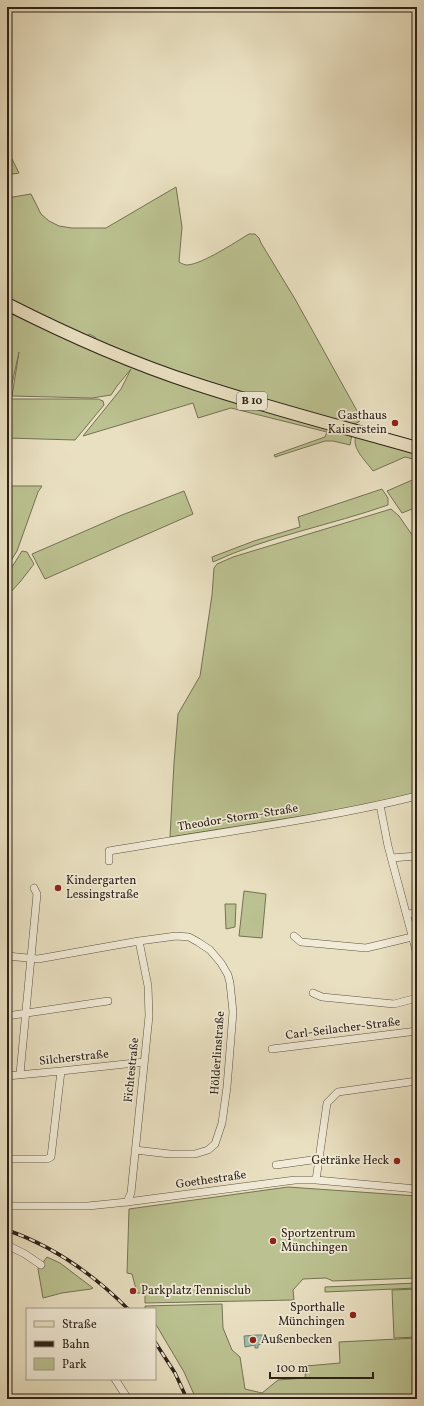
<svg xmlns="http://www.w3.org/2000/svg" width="424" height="1406" viewBox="0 0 424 1406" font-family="Vollkorn,serif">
<rect width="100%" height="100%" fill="#e9e0c1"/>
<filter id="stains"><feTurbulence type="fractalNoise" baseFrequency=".005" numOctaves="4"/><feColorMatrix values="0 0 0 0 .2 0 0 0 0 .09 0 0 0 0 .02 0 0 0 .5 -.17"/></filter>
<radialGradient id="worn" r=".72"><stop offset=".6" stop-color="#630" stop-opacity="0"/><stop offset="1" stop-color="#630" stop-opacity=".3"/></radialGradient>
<path fill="#bbc190" stroke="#747254" d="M7,149L19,173L7,175Z
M176,187L182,227L179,262C182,264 185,265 188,265C204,263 234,243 249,234H255L259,238L261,243L295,299L361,418L359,422L351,425L189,377L97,342L95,337L89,334L88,337L7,299V198L31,194L41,214L49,221L59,226L72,228H106Z
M7,312L89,349L352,434L350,445L333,441H325L275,457L274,455L325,437L327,432L231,408L198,418L193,403L83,436L121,389L131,369L117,386L111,395L92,398L12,396L19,352L10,393H7Z
M7,399H98L103,401L104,405L75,440L7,438Z
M356,436L417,453V460L405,457L373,471C366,461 351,448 356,436Z
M417,478V507L402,513L387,491Z
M7,486H42L38,492L22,537L17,551L7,567Z
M382,489L388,498V505C331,525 269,536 213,562L212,557L254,541L300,527L298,517Z
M184,491L193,514L45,579L32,554L122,515Z
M391,509L399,516L417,542V793L378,804L170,837L174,763L178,714L200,676L212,595L214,568L217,564L233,557Z
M22,551L27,552L34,564L20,582L7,596V575Z
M244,891L266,894L262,938L239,936Z
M225,904H236L235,927L226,929Z
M288,1187L417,1196V1278L333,1281L326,1278L303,1279L293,1290L294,1300L145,1303V1293H137L132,1274L127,1273L129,1209Z
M47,1257L60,1263L93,1288L91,1289L62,1293L43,1298L38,1269Z
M417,1283V1288L325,1292V1287Z
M417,1289V1337L394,1338L392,1290Z
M222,1304L223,1328L232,1350L240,1357L245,1389L262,1393L278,1380L305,1378L306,1366L340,1363L339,1342L417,1338V1399H196L184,1372L155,1323V1309H145V1306Z"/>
<path fill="#98beae" stroke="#6e8072" d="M257,1335H263L262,1344L258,1345V1348H255V1345L245,1347L244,1336Z"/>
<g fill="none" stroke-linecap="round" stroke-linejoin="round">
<g stroke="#5d5243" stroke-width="8">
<path id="street" d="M380,805L388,846L417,954
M391,858L417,856
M109,861V851C212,833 316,821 417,796
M407,914L417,913
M294,936L301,942L366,948L412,937
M7,956L38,959L139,941L176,936L189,937L198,942L210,950L221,963L228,975L230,983L233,1012L227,1087L222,1123L215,1144L208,1150L195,1154H170L135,1150
M313,993L322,997L394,1004L417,998
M7,1016L108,1001
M272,1049L417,1031
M20,1074L37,894L34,888
M7,1076L61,1071L144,1062
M7,1159H47L51,1157L61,1071
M276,1165L319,1159
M316,1180L327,1103L338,1092L417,1081
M127,1202L131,1193L149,1016L148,986L139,941
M7,1206H88L127,1202L295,1180H316L417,1189
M7,1245L25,1254L41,1265
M7,1251V1270
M115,1379L128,1399"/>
</g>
<g stroke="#2e2219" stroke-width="14">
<path id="primary" d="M7,304C68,335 131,363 196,384C269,408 343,427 417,448"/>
</g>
<use href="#street" stroke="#f1ebd7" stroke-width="7"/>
<use href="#primary" stroke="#e9e0c1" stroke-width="12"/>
<g stroke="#2e2219" stroke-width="3.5">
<path id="rail" d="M7,1230C53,1246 94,1275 128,1309
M155,1342L175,1373L187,1399"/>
</g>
<use href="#rail" stroke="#f1ebd7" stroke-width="2" stroke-dasharray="6" stroke-linecap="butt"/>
</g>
<g fill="#8f2418" stroke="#f1ebd7" stroke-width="1.5">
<circle cx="395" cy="423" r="4"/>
<circle cx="58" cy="888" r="4"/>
<circle cx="397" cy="1161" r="4"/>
<circle cx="273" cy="1241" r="4"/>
<circle cx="133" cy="1291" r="4"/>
<circle cx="353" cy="1315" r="4"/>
<circle cx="253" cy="1340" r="4"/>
</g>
<g text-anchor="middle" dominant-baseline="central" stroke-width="3.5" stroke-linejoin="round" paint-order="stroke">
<rect fill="#f1ebd7" stroke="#685e52" stroke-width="1" x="237" y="392" width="30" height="18" rx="3"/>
<g font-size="11" font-weight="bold" fill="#2e2219">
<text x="252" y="401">B 10</text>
</g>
<g font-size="12" fill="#2e2219" stroke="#f1ebd7" text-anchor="start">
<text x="387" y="416" text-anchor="end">Gasthaus<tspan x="387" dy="14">Kaiserstein</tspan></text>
<text x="66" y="881">Kindergarten<tspan x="66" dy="14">Lessingstraße</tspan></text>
<text x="389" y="1161" text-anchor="end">Getränke Heck</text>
<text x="281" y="1234">Sportzentrum<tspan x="281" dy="14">Münchingen</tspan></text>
<text x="141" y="1291">Parkplatz Tennisclub</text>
<text x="345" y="1308" text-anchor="end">Sporthalle<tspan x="345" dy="14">Münchingen</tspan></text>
<text x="261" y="1340">Außenbecken</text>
</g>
<g font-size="12" fill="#2e2219" stroke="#f1ebd7">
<text transform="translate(238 818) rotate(-9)">Theodor-Storm-Straße</text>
<text transform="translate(343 1029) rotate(-7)">Carl-Seilacher-Straße</text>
<text transform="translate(218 1053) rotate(-86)">Hölderlinstraße</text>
<text transform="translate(74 1058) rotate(-6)">Silcherstraße</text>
<text transform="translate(132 1070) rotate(-84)">Fichtestraße</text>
<text transform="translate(211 1180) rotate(-8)">Goethestraße</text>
</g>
</g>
<rect width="424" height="1406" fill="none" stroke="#e9e0c1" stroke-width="24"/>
<rect x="8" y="8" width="408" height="1390" fill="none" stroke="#2e2219" stroke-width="2"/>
<rect x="12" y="12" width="400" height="1382" fill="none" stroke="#2e2219"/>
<rect x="26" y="1308" width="130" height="72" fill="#f1ebd7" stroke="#a39b8b"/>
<rect x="34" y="1321" width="20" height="6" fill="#e9e0c1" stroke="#a39b8b"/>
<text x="62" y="1328" font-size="12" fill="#2e2219">Straße</text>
<rect x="34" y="1341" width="20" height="6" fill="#2e2219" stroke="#a39b8b"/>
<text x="62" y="1348" font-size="12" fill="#2e2219">Bahn</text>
<rect x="34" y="1358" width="20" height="12" fill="#bbc190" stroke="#a39b8b"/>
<text x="62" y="1368" font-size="12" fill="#2e2219">Park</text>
<path d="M270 1372v6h103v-6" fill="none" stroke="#2e2219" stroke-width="2"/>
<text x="276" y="1372" font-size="12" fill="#2e2219" stroke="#f1ebd7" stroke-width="3" paint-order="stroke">100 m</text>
<rect width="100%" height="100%" filter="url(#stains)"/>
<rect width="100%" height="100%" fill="url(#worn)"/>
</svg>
